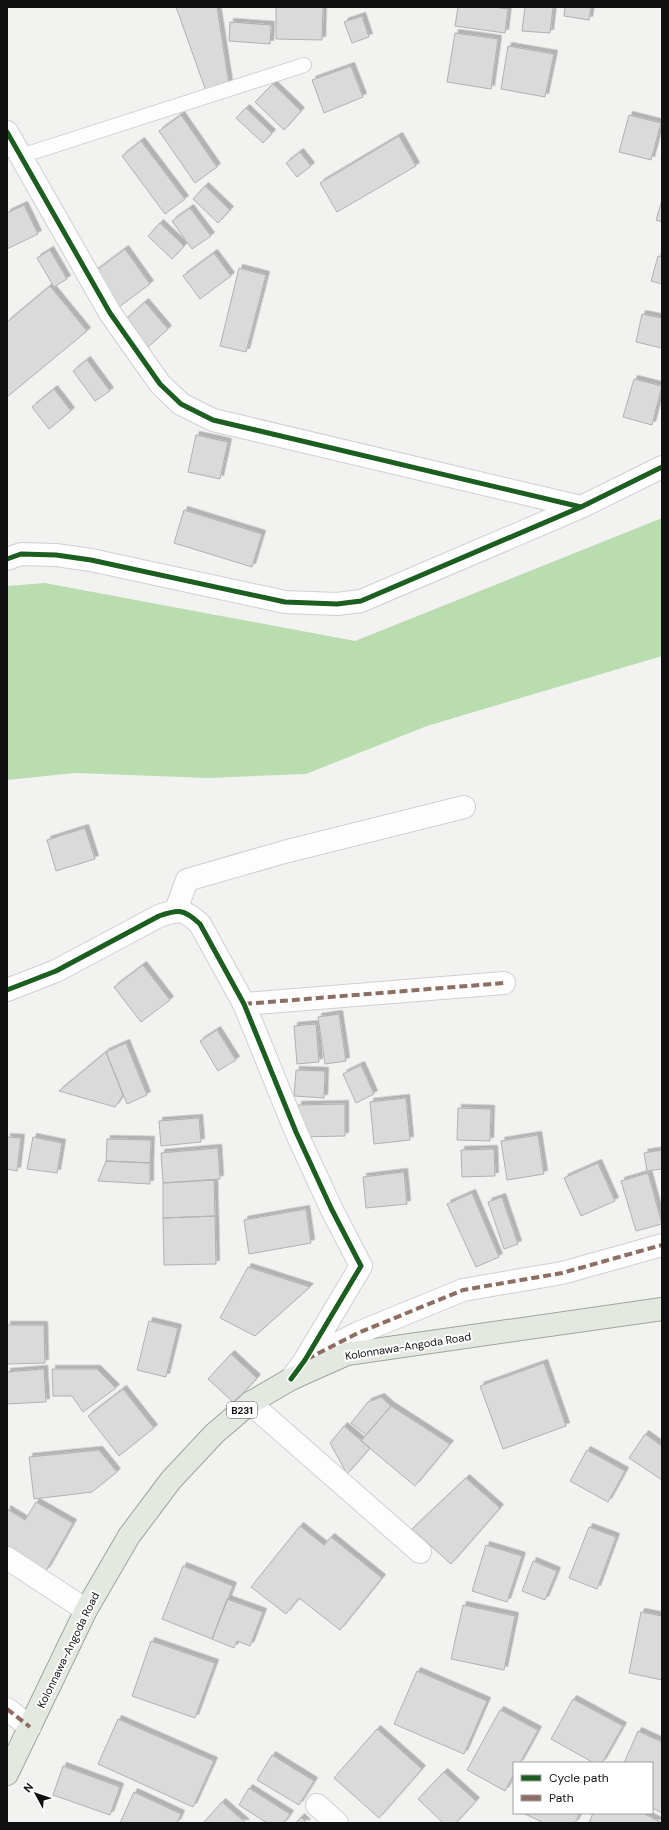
<svg xmlns="http://www.w3.org/2000/svg" width="669" height="1830" viewBox="0 0 669 1830" font-family="'DM Sans',sans-serif">
<defs>
<filter id="shadow"><feDropShadow dx="3.5" dy="-3.5" stdDeviation="0" flood-color="#0004"/></filter>
</defs>
<rect width="100%" height="100%" fill="#f2f3f1"/>
<path fill="#baddb0" d="M662,518V656L427,726L306,774L208,778L75,773L7,780V586L45,583L355,641Z"/>
<path fill="#d9dad9" stroke="#b0b1b0" filter="url(#shadow)" d="M176,7H217L229,84L206,91Z
M276,7H323L322,40L276,39Z
M458,7H494L508,9L505,33L455,26Z
M525,7H553L550,33L522,31Z
M565,7H591L589,20L564,16Z
M362,16L369,37L352,43L344,22Z
M230,22L271,25L270,44L229,41Z
M455,33L498,39L491,89L447,82Z
M508,46L554,54L545,97L501,89Z
M351,66L363,97L324,113L312,80Z
M273,84L301,111L284,130L255,102Z
M246,108L272,133L263,143L236,118Z
M181,115L217,167L195,183L159,131Z
M629,115L661,123L651,160L619,152Z
M399,136L416,166L337,212L320,183Z
M141,141L185,199L165,214L122,156Z
M300,152L311,166L297,177L286,163Z
M205,186L230,210L218,223L193,199Z
M662,200V222L656,220Z
M24,205L38,234L7,249V213Z
M190,208L211,236L192,249L172,221Z
M160,223L184,246L172,259L148,236Z
M125,249L150,284L119,307L93,273Z
M50,250L67,279L54,287L37,258Z
M214,253L231,276L200,299L183,276Z
M658,256L662,257V284L651,281Z
M239,268L266,275L246,352L220,346Z
M50,286L87,331L7,397V322Z
M145,302L168,329L147,348L124,321Z
M642,314L662,318V348L636,342Z
M87,360L110,391L95,401L73,371Z
M634,379L662,386L652,425L623,417Z
M54,389L71,411L49,429L32,407Z
M196,435L228,442L220,479L188,472Z
M184,510L262,534L252,567L174,543Z
M85,828L95,859L56,871L47,840Z
M143,965L170,1000L141,1022L114,987Z
M339,1014L346,1061L325,1064L318,1017Z
M316,1024L319,1062L297,1064L294,1026Z
M217,1030L236,1060L218,1071L200,1041Z
M126,1043L147,1095L127,1104L106,1052Z
M106,1052L123,1095L115,1107L59,1091Z
M361,1065L374,1094L356,1103L343,1074Z
M296,1070L325,1071L324,1098L294,1096Z
M406,1098L410,1140L374,1144L370,1102Z
M345,1104V1136L298,1137V1105Z
M458,1108L491,1109L490,1141L457,1140Z
M199,1118L201,1142L161,1146L159,1121Z
M538,1135L544,1174L507,1180L501,1141Z
M7,1137L21,1138L17,1171L7,1169Z
M33,1137L62,1143L57,1173L27,1169Z
M107,1139L151,1140L150,1163L106,1161Z
M218,1148L220,1179L163,1183L161,1153Z
M494,1149L495,1176L462,1177L461,1150Z
M662,1150V1169L647,1171L644,1153Z
M106,1161L150,1163V1184L98,1181Z
M598,1163L615,1201L581,1216L564,1178Z
M404,1172L407,1204L366,1208L363,1177Z
M648,1173L662,1224L636,1231L621,1181Z
M214,1180L215,1216L163,1218V1183Z
M472,1193L499,1257L476,1267L447,1204Z
M502,1197L518,1244L504,1249L488,1202Z
M306,1209L311,1243L249,1254L244,1220Z
M215,1216L216,1264L164,1265L163,1218Z
M248,1267L310,1287L255,1336L220,1318Z
M149,1321L178,1328L166,1377L137,1370Z
M7,1325H44L45,1363L7,1364Z
M231,1354L257,1378L234,1403L208,1379Z
M544,1363L566,1426L503,1449L480,1386Z
M44,1369L46,1402L7,1404V1372Z
M52,1369H97L116,1388L83,1412L72,1396H53Z
M123,1389L154,1428L119,1456L88,1416Z
M381,1397L391,1406L366,1435L351,1423L368,1402Z
M391,1406L450,1444L415,1486L361,1441Z
M344,1426L370,1448L347,1474L330,1443Z
M645,1434L662,1446V1480L629,1458Z
M99,1450L117,1472L92,1492L34,1499L29,1457Z
M587,1450L625,1471L608,1502L570,1481Z
M466,1478L500,1508L451,1564L412,1529Z
M36,1502L73,1523L46,1571L7,1549V1509L25,1520Z
M300,1526L324,1545L331,1537L382,1578L340,1630L299,1598L286,1614L251,1587Z
M589,1527L616,1537L597,1589L569,1578Z
M486,1545L522,1556L507,1602L472,1591Z
M533,1561L557,1571L545,1600L522,1591Z
M183,1566L233,1586L212,1639L162,1619Z
M227,1599L263,1612L250,1646L237,1641L234,1648L212,1639Z
M463,1605L515,1616L504,1670L451,1659Z
M641,1612L662,1616V1680L629,1673Z
M151,1641L215,1663L195,1718L132,1696Z
M417,1671L487,1701L464,1754L394,1724Z
M573,1699L623,1726L602,1763H594L551,1739Z
M500,1710L538,1730L520,1763H514V1774L505,1791L467,1770Z
M118,1719L214,1761L193,1807L98,1764Z
M377,1729L422,1769L379,1818L334,1778Z
M638,1731L662,1742V1813L652,1808V1763H624Z
M272,1755L314,1781L299,1805L257,1780Z
M63,1766L120,1787L110,1815L53,1795Z
M444,1772L476,1801L456,1823H443L418,1799Z
M249,1788L290,1814L284,1823H267L239,1805Z
M134,1792L181,1814L177,1823H120Z
M222,1802L246,1823H205L204,1822Z
M523,1813H580L575,1823H544Z
M593,1813H643L662,1823H589Z
M301,1817L307,1823H296Z"/>
<g fill="none" stroke-linecap="round" stroke-linejoin="round">
<g stroke="#cfd0cf" stroke-width="16">
<path id="lane" d="M21,156L304,65"/>
</g>
<g stroke="#cfd0cf" stroke-width="24">
<path id="street" d="M7,132L110,313L160,384L181,404L213,420L581,507
M7,559L21,554L56,555L91,560L285,602L337,604L361,601L581,507L662,467
M176,910L187,880L284,852L464,807
M7,990L56,971L159,916C179,909 184,909 200,924L244,1004L296,1132L331,1208L361,1266L305,1360L291,1379
M244,1004L504,983
M305,1360L358,1333L463,1290L562,1273L662,1245
M250,1403L420,1552
M7,1558L86,1610
M7,1709L30,1727
M317,1805L337,1823"/>
</g>
<g stroke="#9da69b" stroke-width="24">
<path id="primary" d="M7,1774L86,1610L129,1536L171,1480L214,1434L250,1403L291,1379L347,1354L662,1309"/>
</g>
<use href="#lane" stroke="#fdfdfd" stroke-width="14"/>
<use href="#street" stroke="#fdfdfd" stroke-width="22"/>
<use href="#primary" stroke="#e3e8e1" stroke-width="22"/>
<path stroke="#8d6e63" stroke-width="4" stroke-dasharray="8 4" stroke-linecap="butt" d="M244,1004L504,983
M307,1359L358,1333L463,1290L562,1273L662,1245
M7,1709L30,1727"/>
<g stroke="#fff" stroke-width="8">
<path id="cycleway" d="M7,132L110,313L160,384L181,404L213,420L581,507
M7,559L21,554L56,555L91,560L285,602L337,604L361,601L581,507L662,467
M7,990L56,971L159,916C179,909 184,909 200,924L244,1004L296,1132L331,1208L361,1266L305,1360L291,1379"/>
</g>
<use href="#cycleway" stroke="#1b5e20" stroke-width="5"/>
</g>
<g text-anchor="middle" dominant-baseline="central" stroke-width="4" stroke-linejoin="round" paint-order="stroke">
<rect fill="#fff" stroke="#575857" stroke-width="1" x="227" y="1402" width="30" height="16" rx="3"/>
<g font-size="10" font-weight="bold" fill="#0f100f">
<text x="242" y="1410">B231</text>
</g>
<g font-size="11" fill="#0f100f" stroke="#fff">
<text transform="translate(408 1346) rotate(-9)">Kolonnawa-Angoda Road</text>
<text transform="translate(68 1650) rotate(-64)">Kolonnawa-Angoda Road</text>
</g>
</g>
<rect width="669" height="1830" fill="none" stroke="#0f100f" stroke-width="16"/>
<rect x="513" y="1762" width="140" height="52" fill="#ffffff" stroke="#9f9f9f"/>
<rect x="521" y="1775" width="20" height="6" fill="#1b5e20" stroke="#9f9f9f"/>
<text x="549" y="1782" font-size="12" fill="#0f100f">Cycle path</text>
<rect x="521" y="1795" width="20" height="6" fill="#8d6e63" stroke="#9f9f9f"/>
<text x="549" y="1802" font-size="12" fill="#0f100f">Path</text>
<g transform="translate(36 1794) rotate(310)" stroke="#ffffff" stroke-width="3" paint-order="stroke">
<path d="M0-3L7 15L0 10L-7 15Z" fill="#0f100f"/>
<text y="-6" font-size="11" font-weight="bold" text-anchor="middle" fill="#0f100f">N</text>
</g>
</svg>
